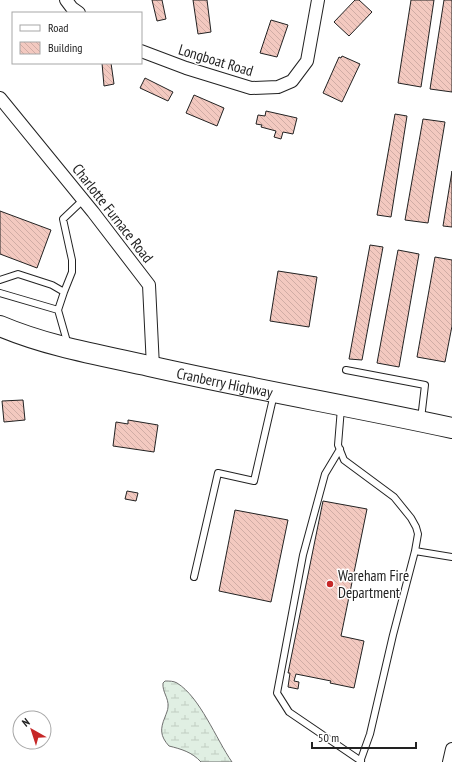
<svg xmlns="http://www.w3.org/2000/svg" width="452" height="762" viewBox="0 0 452 762" font-family="'PT Sans Narrow',sans-serif">
<defs>
<pattern id="wetland-marsh" width="20" height="14" patternUnits="userSpaceOnUse"><rect width="20" height="14" fill="#e0efe3"/><path d="M1 5h8M5 5V1M11 12h8M15 12V8" fill="none" stroke="#c0cdc2"/></pattern>
<pattern id="building-back-hatch" width="6" height="6" patternUnits="userSpaceOnUse"><rect width="6" height="6" fill="#f3c9c0"/><path d="M-1 5l2 2M0 0l6 6M5-1l2 2" fill="none" stroke="#d0aca5"/></pattern>
</defs>
<rect width="100%" height="100%" fill="#fff"/>
<path fill="url(#wetland-marsh)" stroke="#6f6f6f" d="M165,681C169,681 174,681 177,683C200,697 216,739 232,762H201C192,752 181,749 169,746C160,736 160,729 165,717C166,714 168,710 168,707C169,698 162,692 163,683Z"/>
<path fill="url(#building-back-hatch)" stroke="#222" d="M152,0H162L166,19L157,21Z
M193,0H207L211,32L198,34Z
M355,0H359L372,12L349,36L334,22Z
M411,0H434L421,87L398,83Z
M444,0H452V92L430,89Z
M271,20L288,25L277,57L260,53Z
M342,56L360,64L342,102L323,93L339,57L341,58Z
M102,63H111L114,84L104,86Z
M145,78L173,92L168,101L140,88Z
M194,95L224,108L217,126L186,113Z
M266,111L297,118L293,134L283,132L281,139L274,137L276,131L261,127L262,125L256,124L258,115L265,116Z
M395,114L407,116L391,217L377,215Z
M423,119L445,122L428,223L405,220Z
M452,171V227L443,226Z
M0,211L51,230L37,268L0,254Z
M370,245L383,247L362,360L349,359Z
M398,250L419,254L399,367L377,363Z
M435,257L452,260V326L445,362L417,357Z
M278,271L317,277L309,327L270,321Z
M23,400L25,420L4,422L2,401Z
M128,420L158,425L154,452L113,446L116,422L128,424Z
M127,491L138,493L136,501L125,499Z
M323,501L367,509L341,636L364,641L354,688L330,683L331,681L296,674L294,681L299,682L298,689L288,687L290,673H288Z
M235,510L288,520L271,602L219,591Z"/>
<g fill="none" stroke-linecap="round" stroke-linejoin="round">
<g stroke="#222" stroke-width="8">
<path id="lane" d="M0,280L18,274L52,285L64,292L58,310
M64,292L72,272V260L63,219L83,200
M0,293L58,310L68,345
M346,370L425,385L421,419
M341,408L338,445L344,460L394,497L411,518L416,527L418,534L415,551L393,635L370,734L360,762
M340,449L325,474L303,555L277,693L289,712L361,761
M415,551L452,557
M194,577L218,473L254,481L274,394"/>
</g>
<g stroke="#222" stroke-width="14">
<path id="street" d="M66,0L72,8L79,13
M141,51L186,68L251,88L278,87L292,81L307,61L318,0
M0,98L93,212L149,285L153,367
M449,762L452,749"/>
</g>
<g stroke="#222" stroke-width="22">
<g id="primary">
<path id="s1" d="M0,326C47,346 99,355 149,366C250,389 351,406 452,428"/>
</g>
</g>
<use href="#lane" stroke="#fff" stroke-width="6"/>
<use href="#street" stroke="#fff" stroke-width="12"/>
<use href="#primary" stroke="#fff" stroke-width="20"/>
</g>
<circle fill="#c62828" stroke="#fff" stroke-width="1.5" cx="330" cy="584" r="4"/>
<g text-anchor="middle" dominant-baseline="central" stroke-width="3" stroke-linejoin="round" paint-order="stroke">
<g font-size="15" fill="#222" stroke="#fff">
<text transform="translate(216 60) rotate(17)">Longboat Road</text>
<text transform="translate(113 213) rotate(52)">Charlotte Furnace Road</text>
<text stroke="none"><textPath href="#s1" startOffset="232">Cranberry Highway</textPath></text>
</g>
<g font-size="15" fill="#222" stroke="#fff" text-anchor="start">
<text x="338" y="575">Wareham Fire<tspan x="338" dy="17">Department</tspan></text>
</g>
</g>
<rect x="12" y="12" width="130" height="52" fill="#ffffff" stroke="#a7a7a7"/>
<rect x="20" y="25" width="20" height="6" fill="#ffffff" stroke="#a7a7a7"/>
<text x="48" y="32" font-size="12" fill="#222222">Road</text>
<rect x="20" y="42" width="20" height="12" fill="url(#building-back-hatch)" stroke="#a7a7a7"/>
<text x="48" y="52" font-size="12" fill="#222222">Building</text>
<g transform="translate(32 730) rotate(321)"><circle r="19" fill="#ffffff" stroke="#a7a7a7"/>
<path d="M0-3L7 15L0 10L-7 15Z" fill="#c62828"/>
<text y="-6" font-size="11" font-weight="bold" text-anchor="middle" fill="#222222">N</text>
</g>
<path d="M312 742v6h104v-6" fill="none" stroke="#222222" stroke-width="2"/>
<text x="318" y="742" font-size="12" fill="#222222" stroke="#ffffff" stroke-width="3" paint-order="stroke">50 m</text>
</svg>
